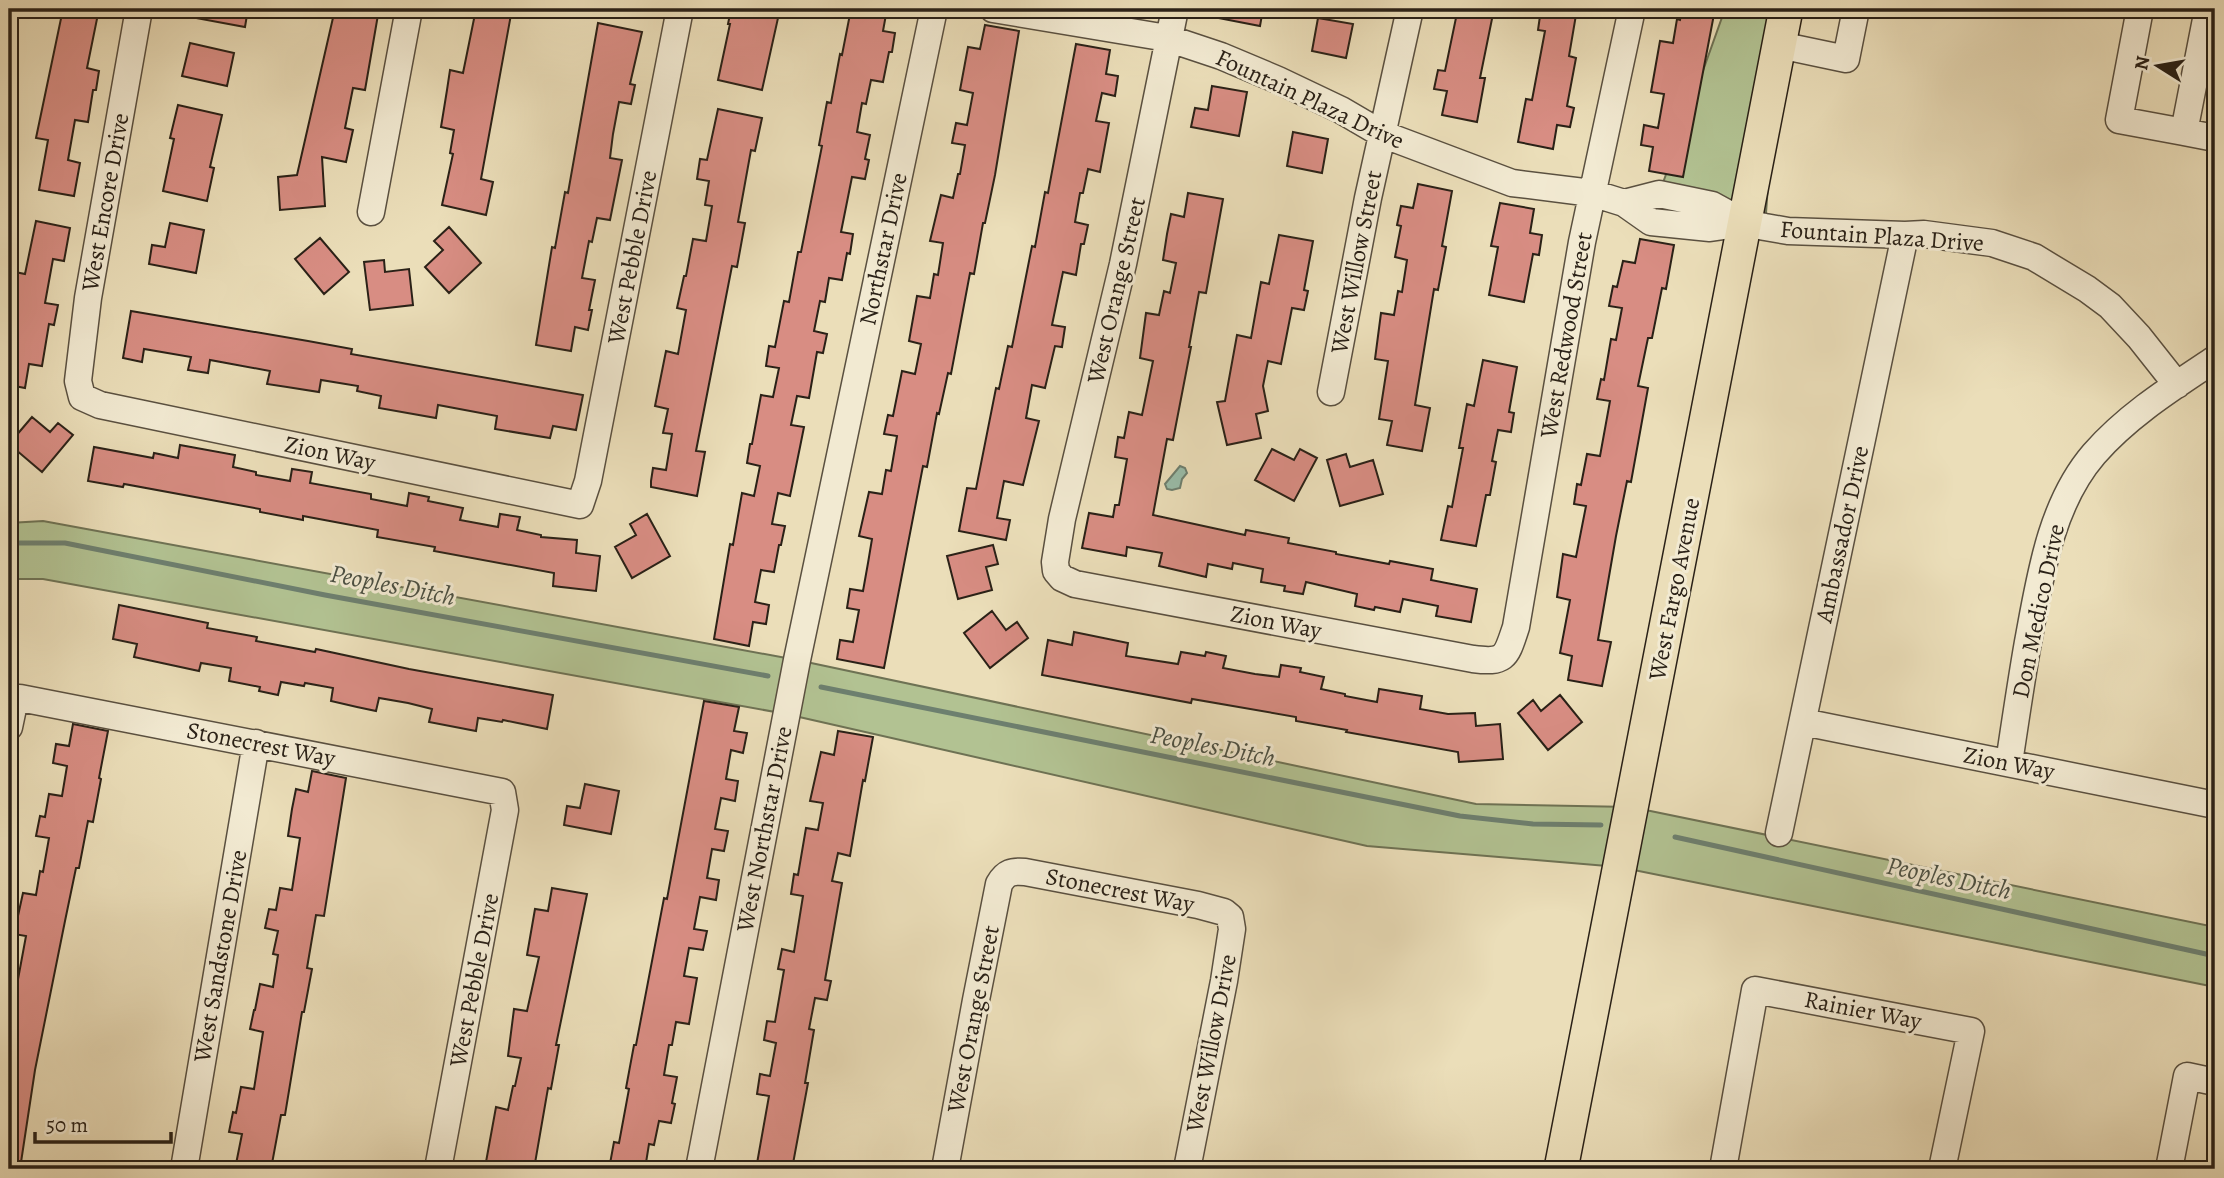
<svg xmlns="http://www.w3.org/2000/svg" width="2224" height="1178" viewBox="0 0 2224 1178" font-family="Alegreya,serif">
<rect width="100%" height="100%" fill="#ebdeb9"/>
<filter id="stains"><feTurbulence type="fractalNoise" baseFrequency=".00286" numOctaves="4"/><feColorMatrix values="0 0 0 0 .2 0 0 0 0 .09 0 0 0 0 .02 0 0 0 .5 -.17"/></filter>
<radialGradient id="worn" r=".72"><stop offset=".6" stop-color="#630" stop-opacity="0"/><stop offset="1" stop-color="#630" stop-opacity=".3"/></radialGradient>
<path fill="#b2c292" stroke="#6e7254" stroke-width="2" d="M1725,9H1794L1774,102L1765,227L1651,222L1659,194Z
M43,521L797,660L1476,804L1631,807L2215,927V987L1619,867L1367,846L786,714L43,579H9V523Z"/>
<path fill="#99bda9" stroke="#6d7f6f" stroke-width="2" d="M1180,466L1185,468L1187,473L1182,479L1180,488L1172,490L1167,489L1165,484Z"/>
<g fill="none" stroke-linecap="round" stroke-linejoin="round">
<path stroke="#6d7f6f" stroke-width="5" d="M9,543H65L325,595L768,676
M821,687L1460,816L1533,824L1601,825
M1675,837L2215,956"/>
</g>
<path fill="#d88d83" stroke="#2a2117" stroke-width="2" d="M63,9H99L87,68L99,71L96,90H93L88,122L75,120L68,160L80,163L74,196L39,190L48,140L36,138Z
M185,9H248L245,27L185,16Z
M335,9H379L365,90L353,88L345,128L353,130L346,162L322,157L325,206L280,210L278,177L297,175Z
M476,9H512L481,179L493,182L486,215L442,205L453,154L450,153L454,130L441,127L447,90L450,70L463,73Z
M731,9H780L762,90L718,80L730,24H728Z
M851,9H887L883,31L895,33L892,52H889L883,82L871,80L866,104L862,103L857,132L870,135L865,159L869,160L865,179L852,177L841,232L853,234L850,254L847,253L842,280L829,278L825,302L820,301L814,331L827,334L823,353L817,352L809,398L797,396L791,425L804,427L800,447L790,496L778,493L772,524L785,526L781,545H779L774,572L761,570L755,602L769,605L766,624L753,622L749,646L714,639L730,544L733,545L742,493L754,496L760,466L747,463L750,444H752L761,395L773,397L779,368L766,366L769,346L775,347L784,301L789,302L798,252H801L822,146L819,145L827,102L831,103L840,54L842,55Z
M1209,9H1263L1260,26L1208,16Z
M1462,9H1494L1480,78H1485L1477,122L1442,115L1447,91L1434,89L1438,70L1445,71L1457,13L1461,14Z
M1541,9H1577L1569,56L1576,58L1567,106L1574,108L1570,127L1557,125L1553,149L1518,142L1526,99L1532,100L1545,31L1538,30Z
M1682,9H1715L1683,177L1649,171L1653,147L1641,145L1644,125L1658,128L1664,94L1651,92L1660,41L1673,43L1677,19L1680,20Z
M1318,18L1353,24L1346,58L1312,51Z
M598,23L642,32L630,84L635,85L631,104L619,102L613,134L610,158L622,160L610,220L597,218L592,242L589,241L582,278L595,280L589,310H592L588,330L575,327L571,351L536,345L552,247L555,248L565,192L568,193Z
M985,25L1019,31L995,175L985,223H983L974,274L970,273L951,374L948,373L939,414L937,413L927,467L923,466L884,668L837,659L840,640L853,642L859,610L847,608L850,589L863,591L868,563L872,539L859,536L869,492L882,494L886,470L891,471L897,436L884,434L888,415L893,416L902,371L915,374L921,344L909,341L917,296L930,298L934,274L938,275L943,243L930,241L941,195L953,198L958,174H960L965,145L952,143L956,123L967,125L973,93L960,90L968,47L980,49Z
M190,43L234,53L227,86L182,76Z
M1076,44L1110,50L1106,74L1118,76L1115,96L1102,93L1096,121L1109,123L1100,172L1088,169L1083,193H1080L1075,222L1088,225L1084,244H1081L1076,275L1063,272L1058,296L1052,325L1065,327L1062,347L1055,346L1045,388L1032,385L1026,418L1039,421L1023,485L1004,481L997,518L1010,520L1006,540L959,531L967,488L976,489L996,388L999,389L1008,346L1012,347L1032,246L1035,247L1045,192L1048,193Z
M1212,86L1247,92L1239,136L1191,127L1195,108L1208,110Z
M178,105L222,115L210,167L214,168L207,201L163,191L174,139L170,138Z
M718,109L762,118L755,151L751,150L738,222L745,223L737,267L732,266L696,451L705,452L697,496L651,487V481L653,468L666,470L672,434L663,433L668,409L655,406L666,351L678,354L686,310L677,308L684,276H686L693,239L706,241L712,206L705,205L709,181L697,179L700,159L707,160Z
M1293,132L1328,139L1322,173L1287,166Z
M1418,184L1452,191L1442,246L1446,247L1438,290L1434,289L1415,405L1430,408L1422,451L1387,445L1392,421L1379,419L1388,361L1375,359L1381,313L1394,315L1398,291L1402,292L1407,260L1395,257L1401,226L1397,225L1401,206L1413,208Z
M1188,193L1223,199L1206,293L1199,292L1189,347H1191L1173,440L1167,439L1153,515L1245,535L1246,530L1289,538L1288,543L1336,552V554L1389,564L1390,561L1433,569L1431,580L1477,589L1471,622L1436,616L1438,606L1403,599L1400,612L1375,607L1374,610L1355,606L1357,594L1306,582L1303,594L1284,591L1285,586L1261,582L1263,569L1233,563L1232,569L1208,564L1206,577L1159,566L1162,553L1127,547L1126,556L1082,548L1089,513L1113,517L1115,505H1119L1127,459L1115,457L1118,437L1124,438L1129,412L1142,415L1153,361L1140,358L1146,313L1159,315L1164,291L1170,293L1176,263L1163,260L1167,234L1171,214L1184,217Z
M1500,203L1534,209L1530,233L1542,235L1539,255L1533,254L1524,302L1489,295L1498,247L1491,246Z
M36,221L70,228L64,261L53,259L45,303L58,305L54,325L49,324L42,366L29,364L25,388L9,385V306L15,272L25,274Z
M170,223L204,230L196,273L149,264L152,245L165,247Z
M449,227L481,263L449,293L425,267L443,250L434,241Z
M1279,235L1313,241L1304,290L1308,291L1304,310L1292,308L1281,364L1268,361L1263,386L1268,411L1256,414L1261,438L1227,445L1217,402L1225,401L1237,335L1251,338L1261,282L1269,284Z
M320,238L349,272L324,294L295,259Z
M1640,239L1674,245L1666,289L1662,288L1652,338H1648L1638,386L1648,388L1631,482L1627,481L1616,536L1598,640L1611,642L1602,686L1568,680L1572,656L1560,653L1570,600L1557,597L1563,554L1576,557L1586,506L1574,504L1577,484L1581,485L1587,454L1600,456L1610,401L1597,399L1601,379L1604,380L1611,339L1616,340L1622,308L1609,306L1613,286L1617,287L1623,261L1635,263Z
M384,260L385,272L409,269L413,305L370,310L364,262Z
M131,311L308,341L352,349L351,354L583,395L576,430L553,426L550,438L495,429L497,416L438,405L436,418L379,408L381,396L357,391L358,386L321,380L319,392L287,387L267,384L270,371L210,360L208,373L188,370L191,357L144,349L142,362L123,358Z
M1483,360L1517,367L1509,412L1514,413L1511,432L1498,430L1492,461L1496,462L1490,495H1486L1476,546L1441,540L1448,506L1452,507L1463,448H1459L1467,404L1474,406Z
M32,417L50,432L58,423L73,435L42,472L9,444Z
M180,445L235,455L233,467L256,472V475L290,481L292,469L312,472L310,483L371,494V499L407,506L409,493L429,497L428,501L463,508L460,520L498,527L500,514L520,517L517,530L541,535V537L577,540L576,553L600,556L596,591L553,586L554,573L434,551L435,547L377,537L378,530L303,516V520L260,512V509L124,484L123,487L88,481L94,447L153,458L154,453L178,458Z
M1272,449L1294,460L1300,449L1317,458L1294,501L1255,480Z
M1346,454L1350,467L1373,460L1383,494L1340,506L1327,460Z
M647,514L670,556L632,578L615,547L636,535L630,524Z
M993,545L998,564L986,567L992,590L958,599L947,556Z
M119,605L208,623L207,628L257,637L256,641L315,652L316,649L409,669L553,695L547,729L503,720L502,722L478,718L476,731L429,722L432,709L408,703L379,698L376,711L357,707L331,701L333,688L305,683L304,686L281,682L278,695L259,691L260,687L229,681L231,668L201,663L199,671L134,657L137,644L113,639Z
M992,611L1006,630L1017,622L1028,638L990,668L964,633Z
M1074,632L1128,643L1126,656L1178,664L1181,652L1205,656L1206,652L1226,656L1223,668L1255,674L1279,677L1281,665L1301,668L1300,672L1324,677L1321,689L1345,694V696L1377,702L1379,689L1422,696L1420,709L1448,714L1475,713L1476,726L1500,724L1503,759L1459,762L1458,752L1346,732L1347,730L1296,721V717L1192,699L1191,703L1042,675L1048,640L1072,645Z
M1560,695L1582,722L1548,750L1518,713L1533,700L1541,711Z
M704,701L739,707L734,731L747,733L743,753L731,750L726,779L738,781L735,801L721,798L715,829L728,831L724,851L712,849L707,878L719,880L716,900L700,897L694,929L707,931L703,950L689,948L684,976L697,978L689,1024L676,1022L672,1045H669L664,1075L677,1077L672,1103L675,1104L671,1123L659,1121L654,1145L649,1144L645,1169H609L614,1142L619,1143L629,1089L626,1088L634,1045H636L664,898L667,899Z
M73,724L108,731L99,778L101,779L93,822L88,821L79,868H76L65,921L35,1070L20,1169H9V989L16,990L26,936L14,934L23,893L36,895L40,871L43,872L49,838L36,836L40,816L45,817L49,794L62,796L67,766L53,763L56,744L69,746Z
M838,731L873,737L865,781L863,780L850,856L838,853L832,881L842,883L825,980L831,981L827,1000L815,998L809,1029L814,1030L805,1083H808L792,1169H756L769,1096L757,1094L760,1074L770,1076L776,1043L764,1040L767,1021L775,1022L784,970L778,969L782,949L794,952L803,896L791,894L794,874L798,875L806,828L818,830L823,803L810,801L821,752L834,755Z
M312,771L346,778L324,916L316,915L307,968L312,969L304,1012H302L285,1115H281L271,1169H235L242,1134L229,1132L233,1112L236,1113L241,1087L254,1089L263,1032L250,1029L254,1010H255L260,984L273,987L278,955L273,954L278,931L265,928L269,909L276,910L280,888L292,890L300,838L288,836L292,809L296,789L308,792Z
M585,784L619,791L611,834L564,825L567,806L580,808Z
M552,888L587,894L556,1045H559L551,1089L548,1088L534,1169H498L499,1164L486,1162L496,1107L508,1110L513,1086H515L521,1058L508,1056L514,1009L527,1011L539,957L527,955L535,909L548,911Z"/>
<g fill="none" stroke-linecap="round" stroke-linejoin="round">
<g stroke="#5a5040" stroke-width="29">
<path id="minor" d="M139,9L88,298L78,381L82,397L100,405L580,505L588,481L680,9
M993,9L1167,38L1221,56L1278,80L1341,110L1382,134L1512,183L1592,193L1624,203L1651,222L1710,228L1745,223
M1175,9L1123,264L1062,519L1055,562L1056,571L1062,578L1075,584L1473,659C1506,663 1506,657 1516,627L1582,242L1632,9
M2140,9L2119,120L2184,132L2208,9
M1779,45L1846,59L1856,9
M2184,132L2215,138
M1624,203L1659,194L1712,205L1745,223L1765,227L1788,231L1905,235L1924,234L1992,243L2034,257L2087,289L2110,306L2139,337L2177,385
M371,212L409,9
M1331,392L1368,198L1410,9
M1803,722L2215,805
M9,727L13,708L20,698L502,792L505,810L438,1169
M2009,763C2015,723 2021,682 2028,642C2040,578 2050,505 2094,454C2128,415 2173,387 2215,359
M1779,833L1905,235
M184,1169L256,743
M699,1169L797,660L934,9
M945,1169L976,1000L999,884C1006,872 1012,871 1025,872L1198,905L1224,912L1230,917L1232,929L1224,981L1187,1169
M1723,1169L1755,990L1971,1031L1942,1169
M2169,1169L2187,1076L2215,1082"/>
</g>
<g stroke="#2a2117" stroke-width="36">
<path id="major" d="M1561,1169L1786,9"/>
</g>
<use href="#minor" stroke="#f2ead2" stroke-width="26"/>
<use href="#major" stroke="#ebdeb9" stroke-width="33"/>
</g>
<g text-anchor="middle" dominant-baseline="central" stroke-width="6" stroke-linejoin="round" paint-order="stroke">
<g font-size="24" fill="#2a2117" stroke="#f2ead2">
<text transform="translate(1310 99) rotate(25)">Fountain Plaza Drive</text>
<text transform="translate(105 202) rotate(-80)">West Encore Drive</text>
<text transform="translate(1882 236) rotate(4)">Fountain Plaza Drive</text>
<text transform="translate(883 249) rotate(-78)">Northstar Drive</text>
<text transform="translate(632 257) rotate(-79)">West Pebble Drive</text>
<text transform="translate(1356 262) rotate(-79)">West Willow Street</text>
<text transform="translate(1116 290) rotate(-77)">West Orange Street</text>
<text transform="translate(1566 335) rotate(-80)">West Redwood Street</text>
<text transform="translate(330 453) rotate(12)">Zion Way</text>
<text transform="translate(1842 534) rotate(-78)">Ambassador Drive</text>
<text transform="translate(1674 589) rotate(-79)">West Fargo Avenue</text>
<text transform="translate(2038 611) rotate(-78)">Don Medico Drive</text>
<text transform="translate(1276 622) rotate(11)">Zion Way</text>
<text transform="translate(261 744) rotate(11)">Stonecrest Way</text>
<text transform="translate(2009 763) rotate(11)">Zion Way</text>
<text transform="translate(764 829) rotate(-79)">West Northstar Drive</text>
<text transform="translate(1120 890) rotate(11)">Stonecrest Way</text>
<text transform="translate(220 956) rotate(-80)">West Sandstone Drive</text>
<text transform="translate(474 980) rotate(-79)">West Pebble Drive</text>
<text transform="translate(1863 1010) rotate(11)">Rainier Way</text>
<text transform="translate(973 1019) rotate(-79)">West Orange Street</text>
<text transform="translate(1211 1043) rotate(-79)">West Willow Drive</text>
</g>
<g font-size="26" font-style="italic" fill="#4b5043" stroke="#f2ead2">
<text transform="translate(393 585) rotate(11)">Peoples Ditch</text>
<text transform="translate(1213 746) rotate(11)">Peoples Ditch</text>
<text transform="translate(1949 878) rotate(12)">Peoples Ditch</text>
</g>
</g>
<rect width="2224" height="1178" fill="none" stroke="#ebdeb9" stroke-width="35"/>
<rect x="10" y="10" width="2203" height="1157" fill="none" stroke="#2a2117" stroke-width="3.5"/>
<rect x="18" y="18" width="2189" height="1143" fill="none" stroke="#2a2117" stroke-width="2"/>
<g transform="translate(2158 66) rotate(281)" stroke="#f2ead2" stroke-width="5" paint-order="stroke">
<path d="M0-5L12 26L0 18L-12 26Z" fill="#2a2117"/>
<text y="-10" font-size="19" font-weight="bold" text-anchor="middle" fill="#2a2117">N</text>
</g>
<path d="M35 1132v10h136v-10" fill="none" stroke="#2a2117" stroke-width="3.5"/>
<text x="46" y="1132" font-size="21" fill="#2a2117" stroke="#f2ead2" stroke-width="5" paint-order="stroke">50 m</text>
<rect width="100%" height="100%" filter="url(#stains)"/>
<rect width="100%" height="100%" fill="url(#worn)"/>
</svg>
